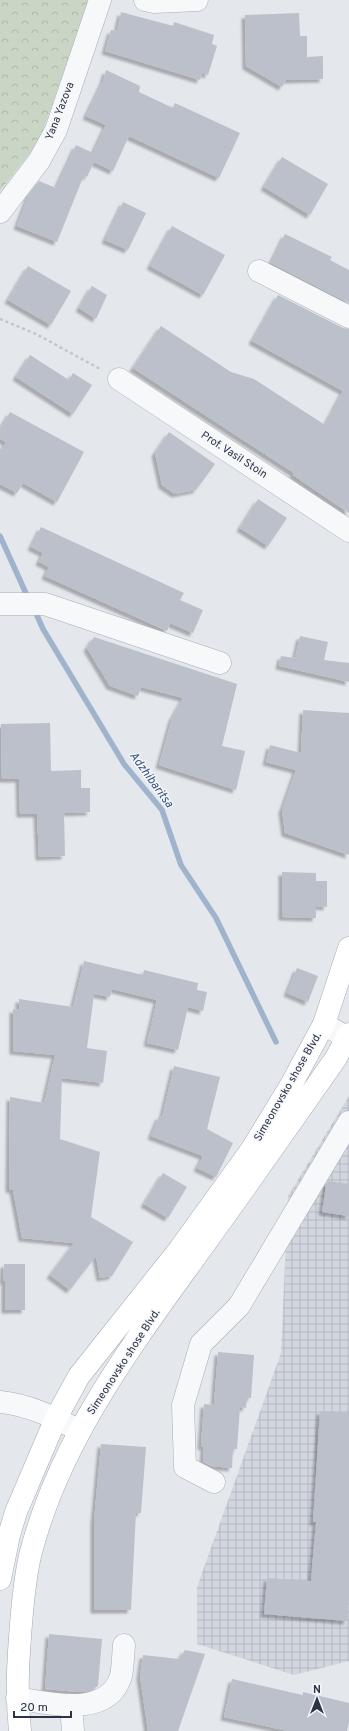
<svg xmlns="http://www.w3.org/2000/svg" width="349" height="1731" viewBox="0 0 349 1731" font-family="Overpass,sans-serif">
<defs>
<pattern id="industrial-grid" width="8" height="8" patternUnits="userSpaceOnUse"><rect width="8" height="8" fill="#d2d6de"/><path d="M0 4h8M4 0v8" fill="none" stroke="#b4b8c0"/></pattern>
<pattern id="park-crowns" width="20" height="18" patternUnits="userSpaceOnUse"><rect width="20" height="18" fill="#c9d6c5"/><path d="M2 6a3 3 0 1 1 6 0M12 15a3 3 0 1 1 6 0" fill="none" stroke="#adb8ab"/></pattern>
<filter id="shadow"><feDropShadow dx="-3.5" dy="3.5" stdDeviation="1" flood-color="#0004"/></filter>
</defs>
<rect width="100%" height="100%" fill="#e4e7ec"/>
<path fill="url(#industrial-grid)" d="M349,1096V1661L294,1675L197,1644V1587L281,1353L288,1196Z"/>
<path fill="url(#park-crowns)" d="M0,0H89L39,142L0,191Z"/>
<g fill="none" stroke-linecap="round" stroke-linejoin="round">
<path stroke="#9fb4cc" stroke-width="5.5" d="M0,536L29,600
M34,609L43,629L124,764L162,810L181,865L216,918L276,1042"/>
</g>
<path fill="#bbc0ca" filter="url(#shadow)" d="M121,12L173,26L174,22L214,35L212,44L217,46L208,75L202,73L200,80L105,51L111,30L117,31Z
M299,13L300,36H307V57L323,56V79L286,80L282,87L246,66L245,15Z
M106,70L140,86L139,92L173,108L175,103L240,133L219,178L129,136L113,171L94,162L87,177L84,175L57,242L17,226L29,194L39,181L56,188L76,145L93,153L106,125L86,116L103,81Z
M282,157L328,184L310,215L264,187Z
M123,202L146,213L128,250L105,240Z
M172,226L225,255L203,295L150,266Z
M285,234L332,257L330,260L349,270V303L271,263Z
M28,266L71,291L51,325L8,300Z
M92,286L107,295L96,319L79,308Z
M278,295L343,328L349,329V513L293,475L294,473L133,368L161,326L231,372L254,379L325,425L343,391L252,341Z
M30,355L69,380L73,373L92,385L73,414L16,377Z
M10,412L84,452L57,502L23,483L17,493L0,484V454L6,442L0,439V429Z
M169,432L215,464L196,490L175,494L162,485L155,453Z
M258,499L287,518L268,546L240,528Z
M41,527L184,593L180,600L203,610L193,633L170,623L167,631L45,576L49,567L39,562L43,553L31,547Z
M300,636L328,642L324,660L349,663V682L279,666L281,656L295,658Z
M94,637L237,684L222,746L245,751L236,790L159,765L172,718L183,698L141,687L138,696L110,686L87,648Z
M303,710L349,713V855L285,833L282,810L296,770L266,762L270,745L301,753Z
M50,723L51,771L81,770V788H90V812L64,813L65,856L39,857L37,814H20L19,779H2L1,724Z
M282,872L316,873V881H327V907L316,906V918L282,917Z
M84,961L143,975L144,970L198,983L197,990L207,992L203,1011L188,1007L178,1050L147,1043L157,1000L112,989L110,997L94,994L87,1048L107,1051L103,1083L62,1078L60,1139L100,1152L91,1217L133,1242L112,1276L100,1278L96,1256L70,1290L50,1275L74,1243L22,1238L13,1190L9,1189L10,1097L44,1103L55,1055L13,1051V1009L19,1010V999L73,1007Z
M297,968L318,976L308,1002L287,993Z
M174,1066L220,1077L207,1129L233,1143L216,1177L197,1168L203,1156L151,1136L159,1116L162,1117Z
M163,1173L187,1187L168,1218L144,1204Z
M328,1181L349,1184V1216L322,1212L326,1185Z
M4,1264H25V1310H5V1281H3Z
M218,1352L254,1355L251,1398H247L246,1408L240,1407L237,1449H233L232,1468L211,1466L203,1462L204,1447L201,1446L204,1404L214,1405Z
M320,1411L349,1413V1595L347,1621L264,1614L267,1578L311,1581L316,1522H313Z
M101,1444L146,1447L141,1513H136L131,1610H94V1521Z
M49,1634L102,1639L98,1686L88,1691L79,1692L45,1689Z
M185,1650L205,1654L178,1731H148L140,1676L143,1655L179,1659Z
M232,1679L303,1695V1692L349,1703V1722L347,1731H288L224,1717Z"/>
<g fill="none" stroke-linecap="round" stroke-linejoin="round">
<g stroke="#a9aeb7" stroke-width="23">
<path id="minor" d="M145,0L154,2L197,0
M0,212L39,161L56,130L100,0
M259,271L349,317
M119,379L349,531
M0,604H45L220,663
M324,1024L349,1039
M0,1402C29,1405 54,1417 80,1431
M214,1482L185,1467L183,1405L201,1344L239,1306L349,1122
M17,1698C48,1703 108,1719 121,1676C123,1666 123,1655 124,1645
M71,1706L73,1731"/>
</g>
<g stroke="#a3abb8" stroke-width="23">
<path id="major" d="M0,1579L9,1535L16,1512L56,1418L79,1376L179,1250L252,1149L291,1085L324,1024L349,948
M20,1731C16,1693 18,1662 21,1624C23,1600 25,1575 31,1552C61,1437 135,1341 203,1246C248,1184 292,1121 336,1058L349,1034"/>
</g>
<path stroke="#c2c5cb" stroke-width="2.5" stroke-dasharray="3 3" stroke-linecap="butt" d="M0,319L36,334L102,370"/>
<use href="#minor" stroke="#f7f8fa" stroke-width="22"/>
<use href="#major" stroke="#fff" stroke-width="22"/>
</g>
<g text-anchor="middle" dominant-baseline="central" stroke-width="3" stroke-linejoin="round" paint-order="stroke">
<g font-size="11" fill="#2b3445" stroke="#f4f6f9">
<text transform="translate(60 111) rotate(-69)">Yana Yazova</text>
<text transform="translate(234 455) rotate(33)">Prof. Vasil Stoin</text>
<text transform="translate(288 1087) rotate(-60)">Simeonovsko shose Blvd.</text>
<text transform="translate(124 1362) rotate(-57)">Simeonovsko shose Blvd.</text>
</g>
<g font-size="12" font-style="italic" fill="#34527a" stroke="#f4f6f9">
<text transform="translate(151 780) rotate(54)">Adzhibaritsa</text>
</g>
</g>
<g transform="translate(317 1699)" stroke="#f4f6f9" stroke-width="3" paint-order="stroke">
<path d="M0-3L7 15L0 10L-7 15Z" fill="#2b3445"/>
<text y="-6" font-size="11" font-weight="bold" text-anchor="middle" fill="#2b3445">N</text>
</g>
<path d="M14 1711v6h57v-6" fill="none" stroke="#2b3445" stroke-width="2"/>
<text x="20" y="1711" font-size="12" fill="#2b3445" stroke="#f4f6f9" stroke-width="3" paint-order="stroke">20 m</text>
</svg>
